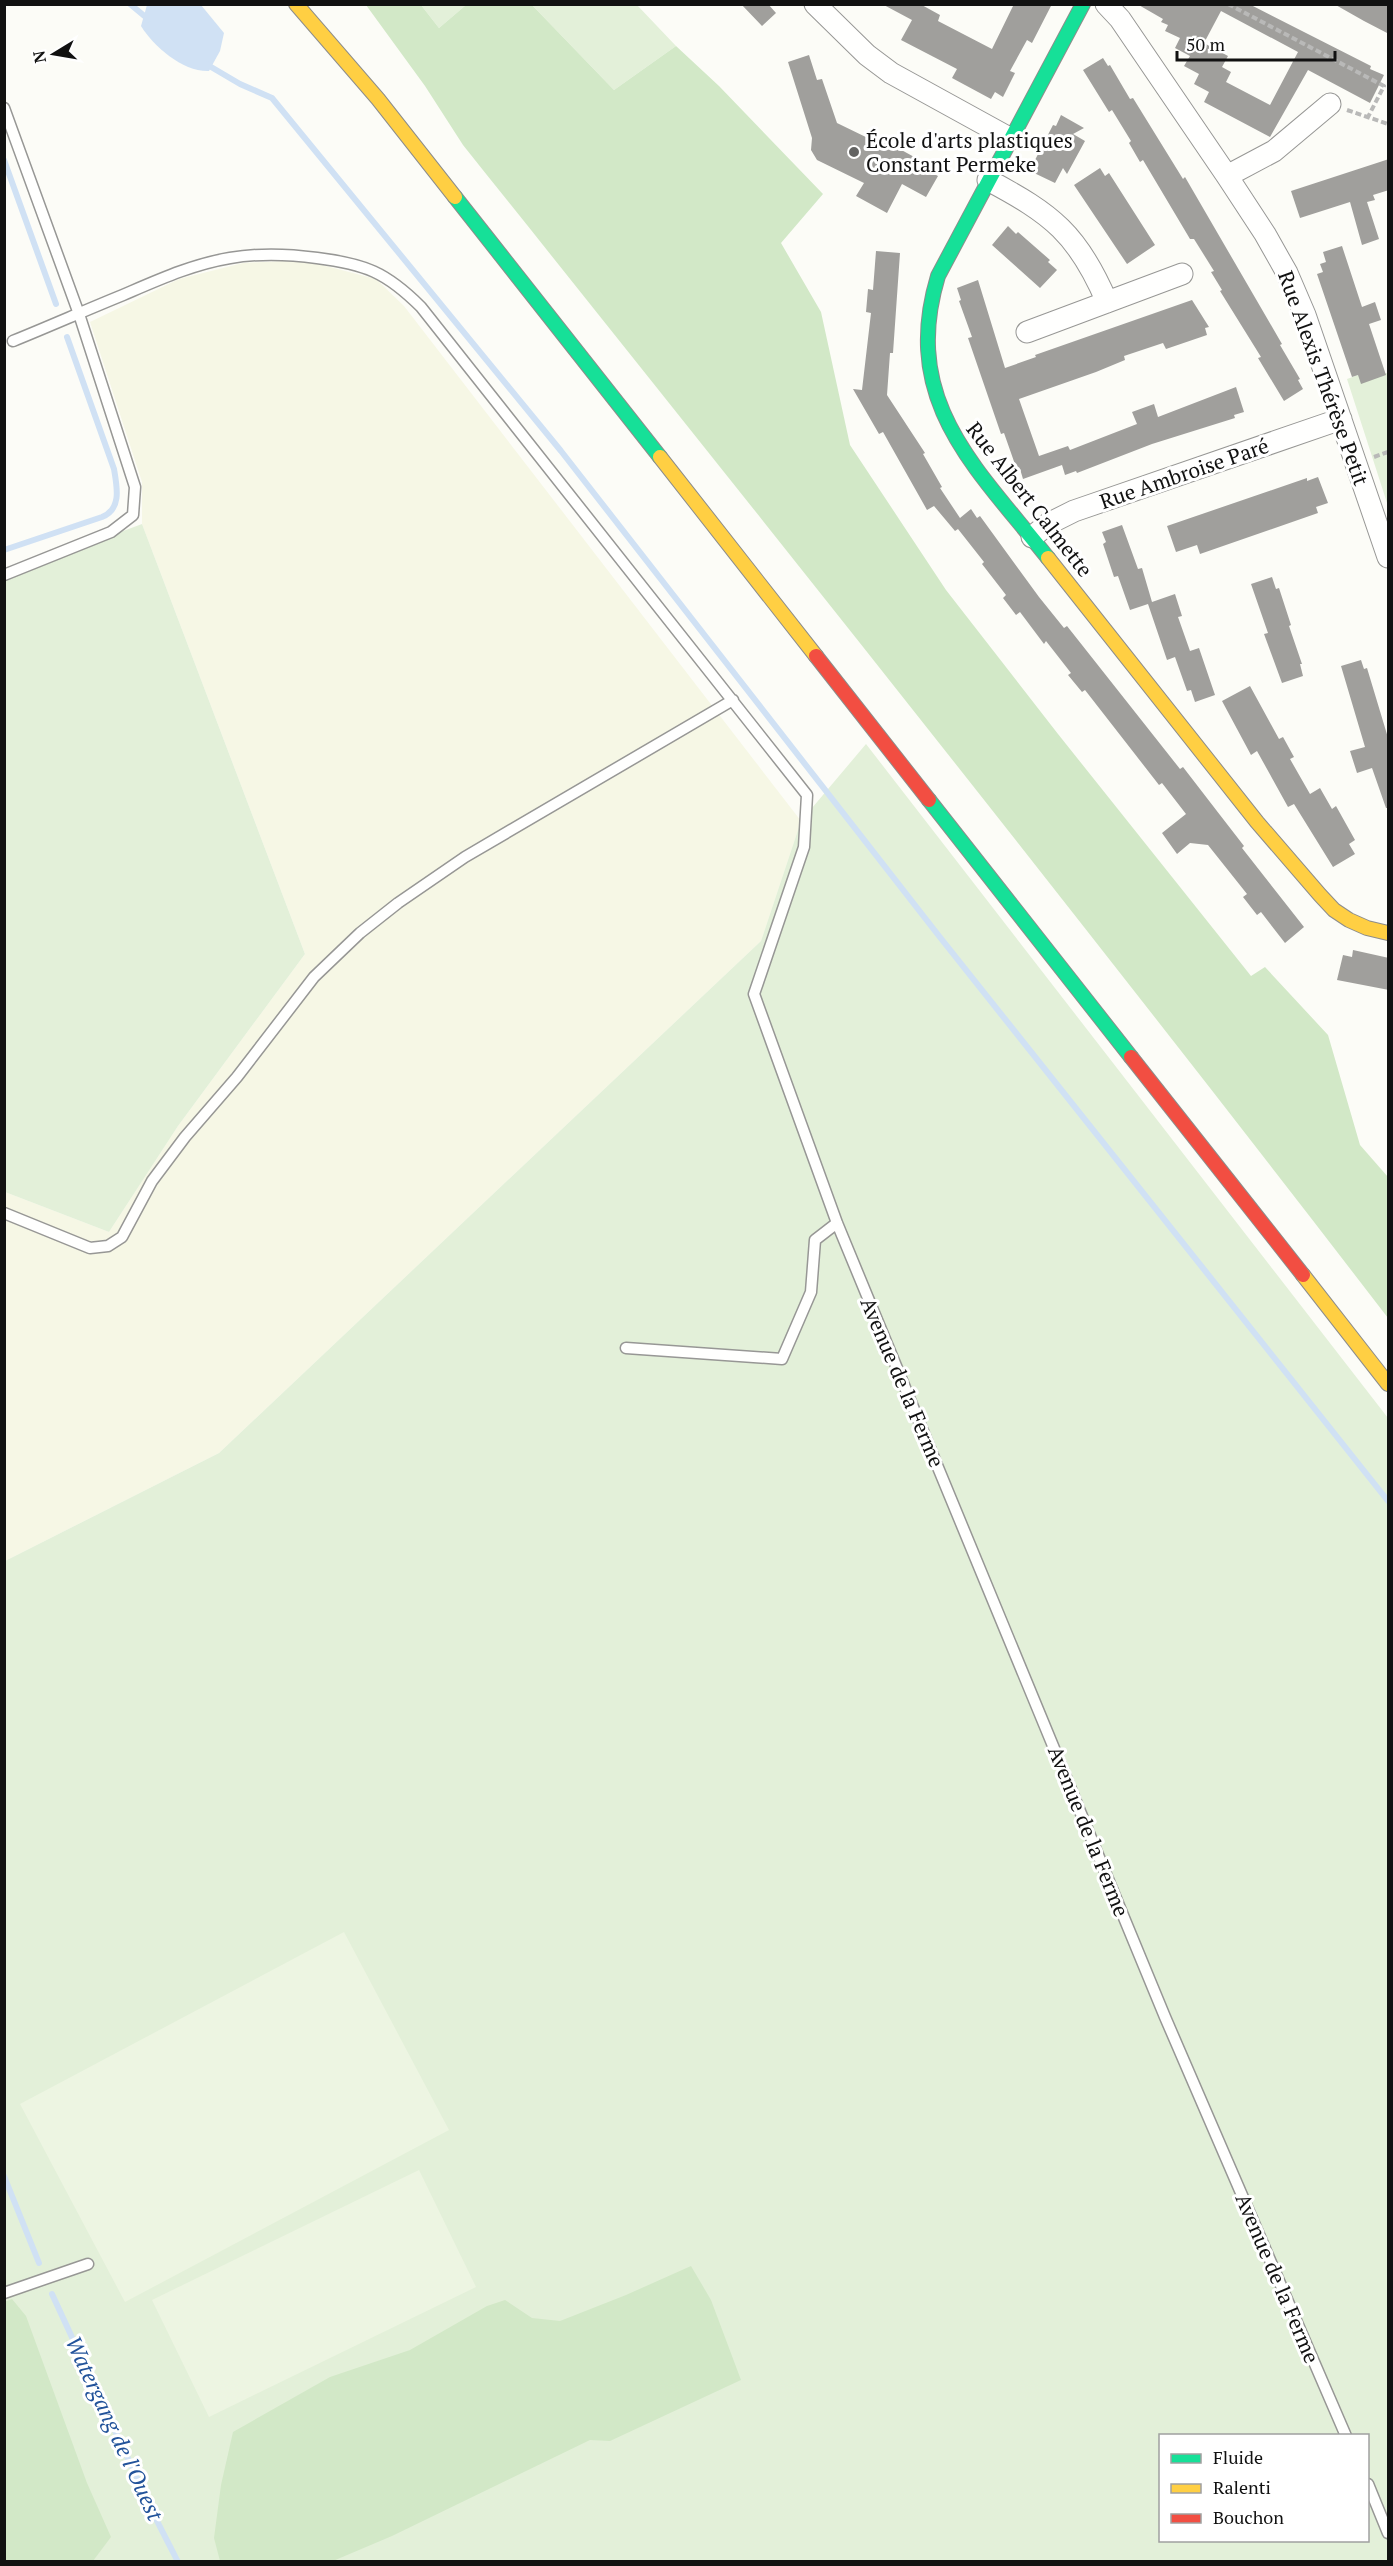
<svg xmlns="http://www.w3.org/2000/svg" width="1393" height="2566" viewBox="0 0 1393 2566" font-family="'PT Serif',serif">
<rect width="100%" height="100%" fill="#fcfcf7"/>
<path fill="#f6f7e5" d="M303,260L376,279L404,306L801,821L761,941L219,1453L5,1561V1192L109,1232L178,1126L305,954L142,524V482L90,322L179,279L243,263Z"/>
<path fill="#e3f0d9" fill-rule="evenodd" d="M421,5H466L439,28Z
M532,5H637L676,46L614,90Z
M1388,373V506L1347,379L1358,375Z
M142,524L305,954L178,1126L109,1232L5,1192V575Z
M866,744L1388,1418V2561L5,2562V1561L219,1453L761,941L801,821ZM1160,2436H1368V2540H1160Z"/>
<path fill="#d2e8c7" d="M366,5H421L439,28L466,5H532L614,90L676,46L719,86L823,194L781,243L821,312L850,445L946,590L1058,734L1251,976L1265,967L1328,1035L1360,1145L1388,1177V1318C1085,924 774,534 463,145L425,86Z
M691,2266L711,2300L741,2380L610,2441L590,2440L392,2536L333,2561H220L214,2538L221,2485L233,2432L330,2377L410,2350L487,2306L505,2300L532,2318L560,2321L626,2295Z
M12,2299L26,2316L87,2483L111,2537L93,2561H5L4,2302Z"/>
<path fill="#edf5e2" d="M344,1932L449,2130L125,2302L20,2104Z
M419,2170L476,2287L209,2417L152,2300Z"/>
<path fill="#d0e1f4" d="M147,5H201L224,33L220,51L209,71C183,72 154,47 141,26Z"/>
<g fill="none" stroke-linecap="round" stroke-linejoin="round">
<path stroke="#d0e1f4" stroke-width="6" d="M130,4L148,19
M206,64L240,84L272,98L561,451L939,936L1388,1501
M4,160L56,304
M4,550L102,517C122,509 117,487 114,469L67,337
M4,2176L39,2263
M52,2294L155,2517L178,2562"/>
</g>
<path fill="#a09f9c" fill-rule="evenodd" d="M741,4H768L776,13L762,26Z
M882,4H920L940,15L938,21L992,49L1014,4H1052L1032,43L1027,40L1010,71L1015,73L1003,97L995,92L991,99L952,78L957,69L901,40L912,20Z
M1137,4H1249L1371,66L1370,69L1384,75L1370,103L1308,70L1270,137L1204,102L1209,92L1194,84L1199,74L1184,66L1190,56L1175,48L1180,38L1165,31L1168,25L1161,22L1163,19ZM1221,11L1298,52L1270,105L1226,82L1231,72L1222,67L1228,56L1204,43Z
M1334,4H1389V34L1364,21Z
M809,55L817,80L822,79L837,123L874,141L876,136L916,158L914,163L938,176L926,197L902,184L887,213L856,196L864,183L817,160L811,150L812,138L788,62Z
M1103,58L1108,66L1110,65L1130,99L1133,98L1183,179L1185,177L1282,344L1280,345L1300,379L1298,380L1303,389L1284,401L1258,358L1261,357L1220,291L1222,290L1211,272L1214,271L1194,239H1190L1143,160L1140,162L1129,143L1131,141L1112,110L1109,112L1083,70Z
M1061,115L1084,128L1073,134L1085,141L1067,174L1063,168L1055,183L1032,172L1037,161L1035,160L1053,125L1056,126Z
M1389,159V190L1373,195L1375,200L1367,202L1379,239L1362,245L1350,202L1300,218L1291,191Z
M1100,168L1105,176L1109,173L1155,245L1127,264L1074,185Z
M1008,226L1016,234L1018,232L1050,260L1048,262L1057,270L1040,288L992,245Z
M1342,246L1362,307L1375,302L1381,320L1369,324L1386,375L1361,384L1358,375L1352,377L1317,274L1323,272L1320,264L1326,262L1323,252Z
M876,251L900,253L893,353H890L887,395L925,453L923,454L942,487L940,488L960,518L971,509L977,518L980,516L1039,597L1064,628L1067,626L1180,769L1183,767L1220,815L1244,846L1242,848L1304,927L1285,943L1261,912L1257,915L1243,897L1247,894L1208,845L1190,843L1177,854L1162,833L1186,814L1162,783L1159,785L1085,690L1082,692L1068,675L1071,673L1046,641L1044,644L1020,612L1016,615L1003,598L1006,595L982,564L984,562L958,529L955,531L934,506L927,510L883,432L879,434L853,389L862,390L871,313L866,312L868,289L873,290Z
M978,280L1005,368L1036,357L1035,355L1192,300L1209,327L1205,328L1207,335L1166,349L1163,343L1124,356L1125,360L1096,372L1019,399L1039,456L1068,446L1070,450L1137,424L1132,412L1154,404L1158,417L1236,387L1244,412L1234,415L1235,418L1152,444L1077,473L1076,471L1065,475L1062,465L1023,479L1020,469L1017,470L1004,433L1001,434L968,338L972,337L959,301L961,300L957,288Z
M1318,477L1328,503L1316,507L1318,513L1200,554L1197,545L1176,552L1167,526L1307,478V481Z
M1122,525L1138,569L1142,568L1152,602L1175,594L1182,616L1178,617L1190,651L1199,648L1215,695L1195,702L1191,690L1187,691L1175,657L1167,660L1148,604L1130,610L1118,576L1114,577L1103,544L1106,542L1102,532Z
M1272,577L1276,589L1279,588L1291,625L1289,626L1302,664H1300L1303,676L1282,683L1264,634L1268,633L1251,584Z
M1361,660L1364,669L1367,668L1389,741V808H1386L1372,768L1357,773L1350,751L1365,747L1341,666Z
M1250,686L1279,739L1283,737L1294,757L1290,759L1310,794L1320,788L1332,809L1336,806L1355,840L1349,844L1355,854L1333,867L1294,804L1288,807L1257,751L1251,755L1222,701Z
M1353,950L1389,958V990L1337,980L1343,955L1352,957Z"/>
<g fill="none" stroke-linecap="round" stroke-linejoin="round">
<g stroke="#979795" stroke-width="13">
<path id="lane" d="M4,108L79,314L135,487L133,515L111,532L4,575
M13,341C50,326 86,310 123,295C158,280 193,264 230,258C259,253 288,254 317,258C365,264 386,272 421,307L807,795L804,847L754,994L837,1223L1165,2017L1346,2436
M4,1213L90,1248L108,1246L122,1237L152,1181L185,1137L237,1077L314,977L360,933L398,903L465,857L733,700
M626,1348L782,1359L811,1292L815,1240L837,1223
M4,2293L88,2264
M1368,2484L1388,2533"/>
</g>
<g stroke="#979795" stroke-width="23">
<path id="street" d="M815,4L867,55L891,73L1011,139
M1106,4L1120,19L1227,176L1265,234L1287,273L1305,315L1388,557
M1227,176L1274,151L1330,104
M988,180C1052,214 1078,234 1107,302
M1027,332L1182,274
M1032,537L1048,524L1074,511L1341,419"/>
</g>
<g stroke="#8d8d8b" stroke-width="16">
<path id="fast" d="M455,197L660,457
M1048,558C976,467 900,402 938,276L1083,4
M929,800L1131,1057"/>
</g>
<g stroke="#8d8d8b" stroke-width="16">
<path id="slow" d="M296,4L378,99L455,197
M660,457L816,656
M1048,558L1257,822L1320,895L1334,910L1349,920L1367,928L1388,933
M1303,1275L1388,1384"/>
</g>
<g stroke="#8d8d8b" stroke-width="16">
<path id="jam" d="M816,656L929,800
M1131,1057L1303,1275"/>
</g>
<path stroke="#b9b9b8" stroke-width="4" stroke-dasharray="6 3" stroke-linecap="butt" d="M1228,4L1384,86L1368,117
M1347,110L1388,124
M1374,457L1388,452"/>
<use href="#lane" stroke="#fffffe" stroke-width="10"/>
<use href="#street" stroke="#fffffe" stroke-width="21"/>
<use href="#fast" stroke="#16e098" stroke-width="14"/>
<use href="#slow" stroke="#ffcf43" stroke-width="14"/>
<use href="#jam" stroke="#f24e42" stroke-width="14"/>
</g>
<circle fill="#636362" stroke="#fff" stroke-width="2" cx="854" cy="152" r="6"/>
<g text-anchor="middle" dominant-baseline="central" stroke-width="6" stroke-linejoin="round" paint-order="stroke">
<g font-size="21" fill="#111" stroke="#fff" text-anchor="start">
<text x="866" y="140">École d'arts plastiques<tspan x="866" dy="24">Constant Permeke</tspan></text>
</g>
<g font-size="21" fill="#111" stroke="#fff">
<text transform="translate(1324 378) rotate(70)">Rue Alexis Thérèse Petit</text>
<text transform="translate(1184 473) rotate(-19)">Rue Ambroise Paré</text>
<text transform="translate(1030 499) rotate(52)">Rue Albert Calmette</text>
<text transform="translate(903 1382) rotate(67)">Avenue de la Ferme</text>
<text transform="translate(1089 1831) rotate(68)">Avenue de la Ferme</text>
<text transform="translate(1278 2278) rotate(67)">Avenue de la Ferme</text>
</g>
<g font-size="22" font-style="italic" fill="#22539a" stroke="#fff">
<text transform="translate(115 2428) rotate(65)">Watergang de l'Ouest</text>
</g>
</g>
<rect width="1393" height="2566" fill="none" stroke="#111111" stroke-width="12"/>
<rect x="1159" y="2434" width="210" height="108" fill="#ffffff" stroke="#a0a0a0" stroke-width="1.5"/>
<rect x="1171" y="2454" width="30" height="9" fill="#16e098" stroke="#a0a0a0" stroke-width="1.5"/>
<text x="1213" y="2464" font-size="18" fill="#111111">Fluide</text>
<rect x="1171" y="2484" width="30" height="9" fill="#ffcf43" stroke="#a0a0a0" stroke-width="1.5"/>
<text x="1213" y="2494" font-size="18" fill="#111111">Ralenti</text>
<rect x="1171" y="2514" width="30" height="9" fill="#f24e42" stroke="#a0a0a0" stroke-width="1.5"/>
<text x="1213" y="2524" font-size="18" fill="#111111">Bouchon</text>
<g transform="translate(54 54) rotate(259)" stroke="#ffffff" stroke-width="4.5" paint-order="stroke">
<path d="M0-4.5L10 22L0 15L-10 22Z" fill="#111111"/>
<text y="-9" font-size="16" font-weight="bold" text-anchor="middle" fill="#111111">N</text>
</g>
<path d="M1177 51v9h158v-9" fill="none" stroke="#111111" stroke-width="3"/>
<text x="1186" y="51" font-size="18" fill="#111111" stroke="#ffffff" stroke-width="4.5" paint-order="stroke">50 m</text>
</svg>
